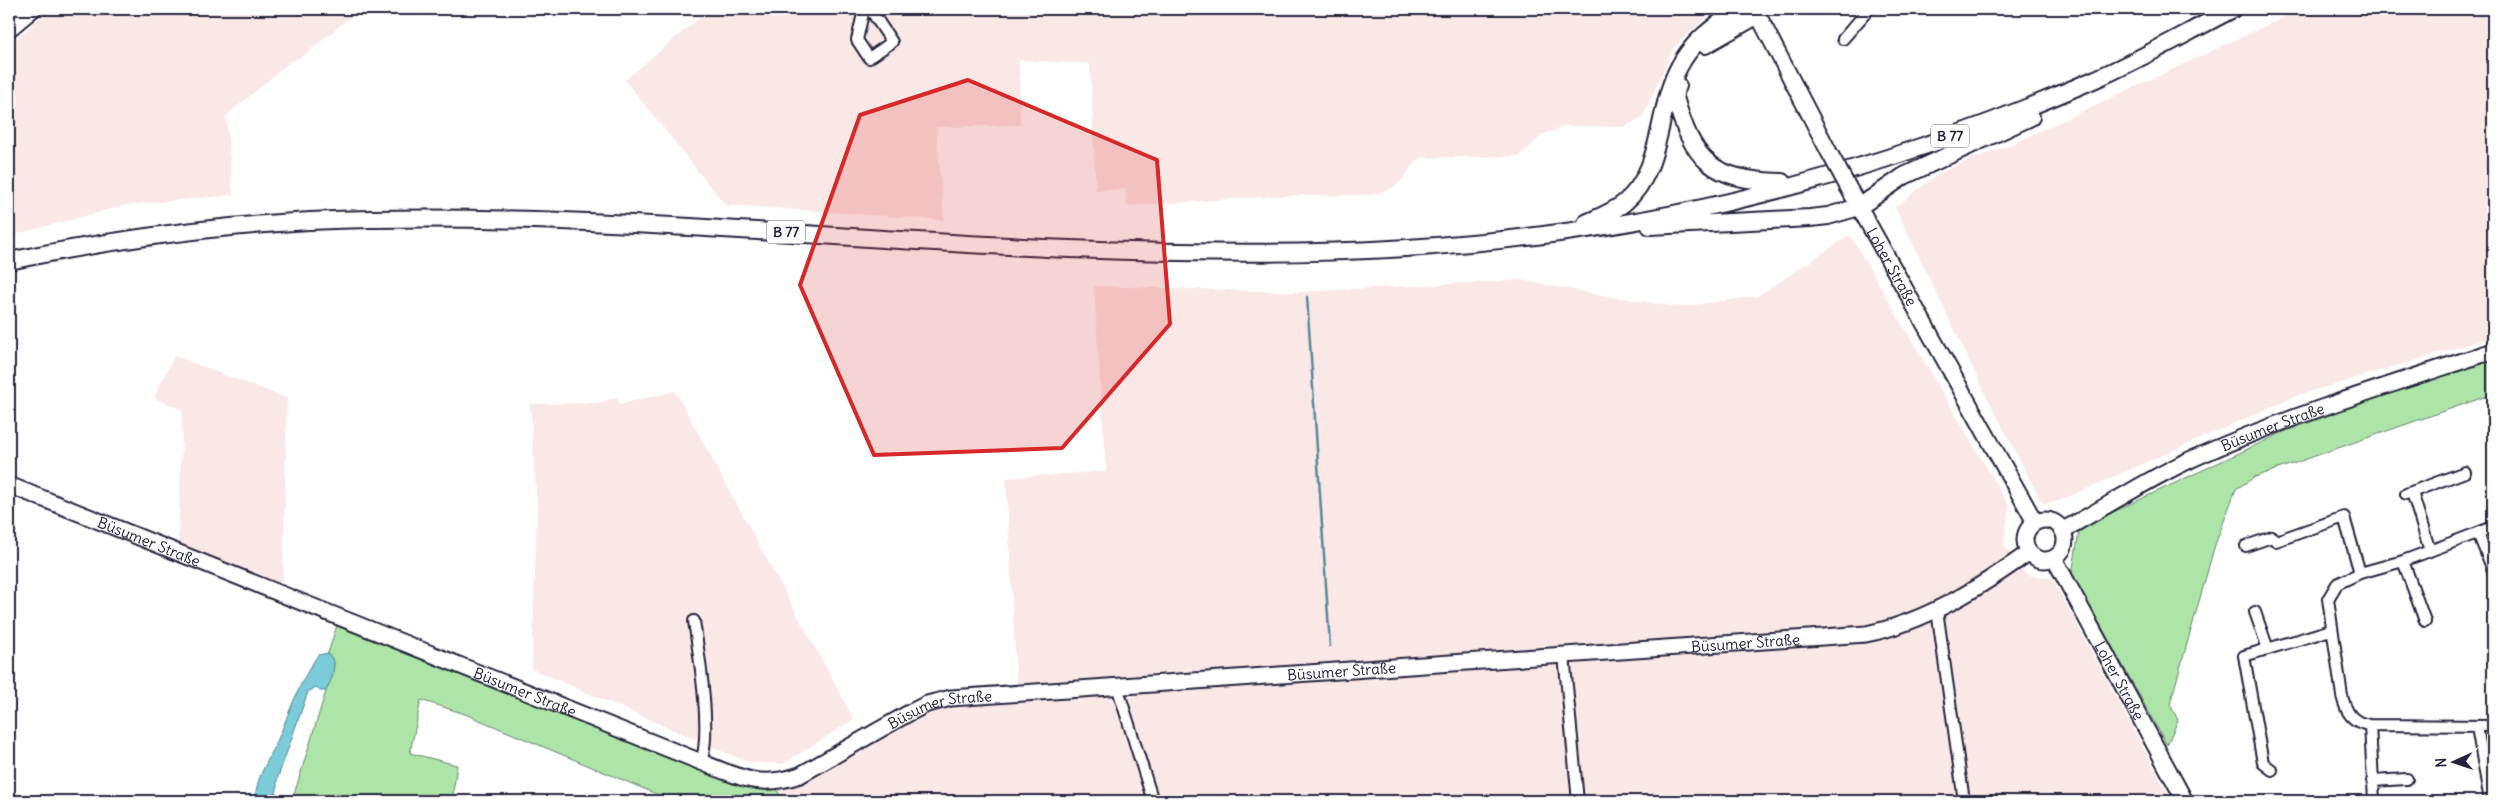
<svg xmlns="http://www.w3.org/2000/svg" width="2502" height="810" viewBox="0 0 2502 810" font-family="Delius,sans-serif">
<rect width="100%" height="100%" fill="#fff"/>
<filter id="ink" filterUnits="userSpaceOnUse"><feTurbulence type="fractalNoise" baseFrequency=".02" numOctaves="2"/><feDisplacementMap in="SourceGraphic" scale="10" xChannelSelector="R" yChannelSelector="G"/><feConvolveMatrix kernelMatrix="1 2 1 2 8 2 1 2 1" color-interpolation-filters="sRGB"/></filter>
<g filter="url(#ink)">
<path fill="#fae8e6" d="M49,9H360L303,56L290,62L226,116L233,195L127,205L9,236V45Z
M697,9H1715L1673,48L1643,117L1624,127L1566,126L1542,135L1520,156L1421,158L1416,161L1400,182L1389,190L1370,195L1278,196L1127,206L1126,189L1096,190L1090,64L1019,60L1020,125L936,127L944,220L725,205L625,80L703,15Z
M2302,9H2493V337L2296,396L2057,502L2043,504L1986,395L1895,207L1939,174L1959,164L2010,145Z
M1850,235L2009,506L2004,545L2027,575L2052,578L2172,801H782L773,782L909,713L1017,693L1006,478L1106,471L1094,286L1298,292L1521,280L1601,295L1679,307L1758,296Z
M174,356L287,398L283,579L280,582L273,583L178,543L183,410L154,398Z
M675,391L854,719L783,764L748,762L532,669L537,504L530,404L597,403L617,398L620,404Z"/>
<path fill="#ade4a8" stroke="#688372" d="M2493,360V394L2255,477L2236,489L2215,545L2170,704L2178,720L2167,745L2072,574L2079,532L2094,521L2286,431L2388,394Z
M338,622L733,784L753,789H777L782,801H673L465,714L421,700L410,753L457,765L452,801H292L326,691L333,675L334,662L328,653Z"/>
<path fill="#7ccbd8" stroke="#588799" d="M328,653L334,662L333,675L326,691H320L316,687L308,692L277,780V790L272,801H256C253,781 271,757 278,739C290,711 300,680 318,655Z"/>
<g fill="none" stroke-linecap="round" stroke-linejoin="round">
<path stroke="#588799" stroke-width="2.5" d="M1307,297L1330,646"/>
<g stroke="#22223b" stroke-width="14">
<path id="street" d="M864,9L857,40L869,58L892,42L870,9
M1843,39L1869,9
M2412,492L2430,551
M2406,494L2465,472
M2493,527L2403,561L2360,573L2337,584L2328,599L2342,696C2346,712 2352,723 2370,725L2493,726
M2478,533L2493,570
M2246,546L2272,537L2276,541L2344,517L2360,573
M2403,561L2425,621
M1937,610L1964,801
M2255,612L2268,649
M694,621C699,655 712,732 701,762
M1564,655L1578,801
M1117,686L1153,801
M2370,725L2374,801
M2477,727L2490,801
M2272,770L2263,763L2244,656L2331,630
M2372,781L2407,779"/>
</g>
<g stroke="#22223b" stroke-width="19">
<g id="secondary">
<path d="M1755,9L1829,152"/>
<path d="M9,29L33,9"/>
<path id="s1" d="M1848,187L2035,522"/>
<path id="s2" d="M9,485L701,762C738,777 760,789 800,775L909,713L927,704L951,698L1866,634C1926,622 1979,588 2028,553"/>
<circle cx="2045" cy="540" r="20"/>
<path id="s3" d="M2063,530C2110,505 2154,475 2203,454C2297,413 2396,383 2493,351"/>
<path id="s4" d="M2054,558L2185,801"/>
</g>
</g>
<g stroke="#22223b" stroke-width="20">
<path id="primary" d="M1705,45L1758,15
M1678,86L1674,94C1693,162 1711,180 1782,182
M1586,223C1599,217 1613,212 1624,203C1664,170 1656,109 1679,67C1693,40 1714,27 1738,9
M1650,226L1810,218L1828,216L1859,207L1904,176L2031,117
M9,261C128,236 249,221 371,219C641,214 910,248 1180,252C1309,255 1438,250 1566,232C1745,208 1926,153 2091,81C2140,60 2186,33 2233,9"/>
</g>
<use href="#street" stroke="#fff" stroke-width="10"/>
<use href="#secondary" stroke="#fff" stroke-width="15"/>
<use href="#primary" stroke="#fff" stroke-width="16"/>
<g stroke="#22223b" stroke-width="19" stroke-linecap="butt">
<path id="secondary-bridge" d="M1829,152L1848,187"/>
</g>
<use href="#secondary-bridge" stroke="#fff" stroke-width="15"/>
</g>
</g>
<path fill="#d62828" fill-opacity="0.2" stroke="#d62828" stroke-width="4" stroke-linejoin="round" d="M968,80L1157,160L1170,324L1062,448L874,455L800,285L860,115Z"/>
<g text-anchor="middle" dominant-baseline="central" stroke-width="4" stroke-linejoin="round" paint-order="stroke">
<g fill="#fff" stroke="#646476" stroke-width="1">
<rect x="1931" y="124.5" width="38" height="23" rx="4"/>
<rect x="767" y="220.5" width="38" height="23" rx="4"/>
</g>
<g font-size="14" font-weight="bold" fill="#22223b">
<text x="1950" y="136">B 77</text>
<text x="786" y="232">B 77</text>
</g>
<g font-size="15" fill="#22223b" stroke="#fff">
<text stroke="none"><textPath href="#s1" startOffset="91">Loher Straße</textPath></text>
<text stroke="none"><textPath href="#s3" startOffset="234">Büsumer Straße</textPath></text>
<text stroke="none"><textPath href="#s2" startOffset="151">Büsumer Straße</textPath></text>
<text stroke="none"><textPath href="#s2" startOffset="1815">Büsumer Straße</textPath></text>
<text stroke="none"><textPath href="#s2" startOffset="1410">Büsumer Straße</textPath></text>
<text stroke="none"><textPath href="#s4" startOffset="139">Loher Straße</textPath></text>
<text stroke="none"><textPath href="#s2" startOffset="556">Büsumer Straße</textPath></text>
<text stroke="none"><textPath href="#s2" startOffset="1005">Büsumer Straße</textPath></text>
</g>
</g>
<rect width="2502" height="810" fill="none" stroke="#fff" stroke-width="30"/>
<rect x="15" y="15" width="2472" height="780" fill="none" stroke="#22223b" stroke-width="2" filter="url(#ink)"/>
<g transform="translate(2454 762) rotate(267)" stroke="#ffffff" stroke-width="4" paint-order="stroke">
<path d="M0-4L9 19L0 12L-9 19Z" fill="#22223b"/>
<text y="-8" font-size="14" font-weight="bold" text-anchor="middle" fill="#22223b">N</text>
</g>
</svg>
